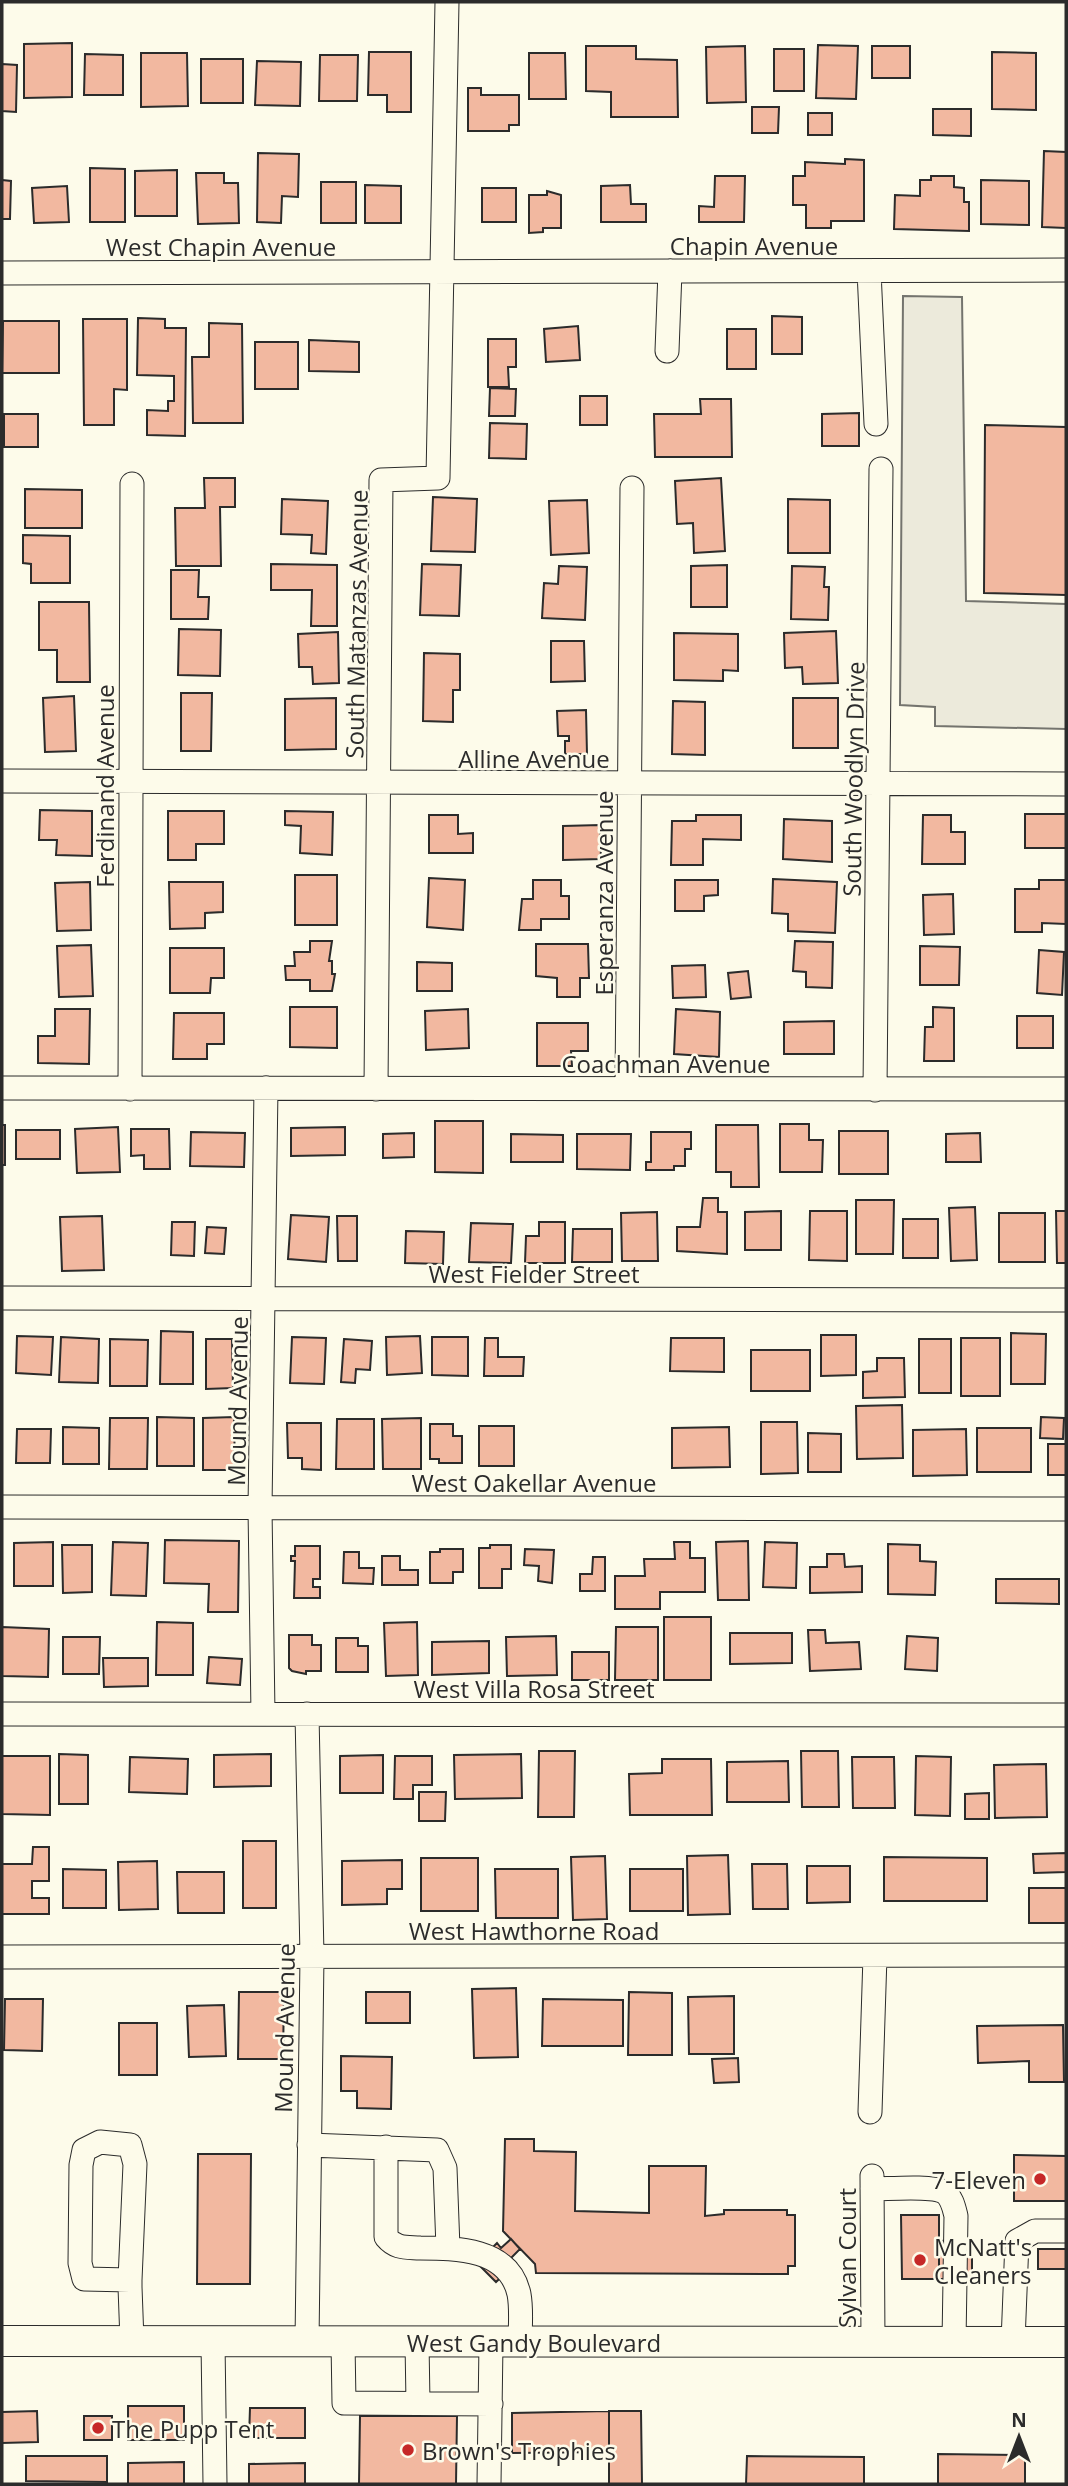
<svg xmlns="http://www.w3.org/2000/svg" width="1068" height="2486" viewBox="0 0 1068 2486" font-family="'Open Sans',sans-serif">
<rect width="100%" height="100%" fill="#fdfbea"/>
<path fill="#eceadb" stroke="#74746e" stroke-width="2" d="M903,296L962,297L966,601L1066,604V729L935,726V707L900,705Z"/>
<path fill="#f2b8a0" stroke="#2b2b2b" stroke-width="2" d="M72,43V97L24,98V44Z
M818,45L858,46L856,99L816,98Z
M586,46H636V59L677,60L678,117H611V92L586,91Z
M745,46L746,102L707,103L706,47Z
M872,46H910V78H872Z
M774,49H804V91H774Z
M369,52H411V112H387V95H368Z
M992,52L1036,53V110L992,109Z
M141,53H187L188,106L141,107Z
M529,53H565L566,99H529Z
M85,54L123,55V95H84Z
M320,55H358L357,101H319Z
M201,59H243V103H201Z
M257,61L301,62L300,106L255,105Z
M2,64L17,65L16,112L2,111Z
M468,88H481V95H519V125H509V131H468Z
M752,107H779L778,133H752Z
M933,109H971V136L933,135Z
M808,113H832V135H808Z
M1044,151L1066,152V228L1042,227Z
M258,153L299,154L298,197L282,196L281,223L257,222Z
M845,159L864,160V221H831V228H806V205H793V176H805V162L845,164Z
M90,168L125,169V222H90Z
M177,170V216H135V171Z
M196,173H224V183H238L239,223L198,224Z
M715,176H745L744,222H699V206L714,207Z
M931,176H954V187L964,188V202H969V231L894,229L895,195L920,196V180H931Z
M2,180L11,181L10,219H2Z
M981,180L1029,181V225L981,224Z
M321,182H356V223H321Z
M365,185L401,186V223H365Z
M630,185L631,204H646V222H601V186Z
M67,186L69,222L34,223L32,188Z
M482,188H516V222H482Z
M547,191L561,195V228H543V232L529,233V195H547Z
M772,316L802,317V354H772Z
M138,318L165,319V328H186L185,436L147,435V410L168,411V401H174V376L137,375Z
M83,319H127V390L114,389V425H84Z
M3,321H59V373H2Z
M209,323L242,324L243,423H193L192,357H209Z
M578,326L580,360L546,362L544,329Z
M727,329H756V369H727Z
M488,339H516V367H508L509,387H488Z
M309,340L359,342V372L309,371Z
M255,342H298V389H255Z
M490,388L516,389L515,416H489Z
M580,396H607V425H580Z
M700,399H731L732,457H655L654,414H701Z
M859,413V446H822V414Z
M4,414H38V447H4Z
M490,423L527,424L526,459L489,458Z
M985,425L1066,427V595L984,593Z
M204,478H235V507H220L221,566H176L175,508H205Z
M721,478L725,551L694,553L693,523L677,524L675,481Z
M25,489L82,490V528H25Z
M433,497L477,499L475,552L431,551Z
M282,499L328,501L326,554L311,553L312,535L281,534Z
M788,499L830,500V553H788Z
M587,500L589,553L551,555L549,501Z
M23,535L70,536V583H31V564L23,563Z
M271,564L337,565V626H311L312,590H271Z
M422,564L461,565L459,616L420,615Z
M727,565V607H691V566Z
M559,566L587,567L585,620L542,618L544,583L558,584Z
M792,566L825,567L824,587H829L828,620L791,619Z
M171,570H199L198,597H209L208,619H171Z
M39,602H89L90,682H57V650H39Z
M179,629L221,630L220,676L178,675Z
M836,631L838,683L803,684L802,667L785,668L784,633Z
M338,632L339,683L313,684L312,667H299L298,634Z
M674,633L738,634V671L723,670V681L674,680Z
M551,641H584L585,681L551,682Z
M424,653L460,654V690H453V722L423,721Z
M181,693H212L211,751H181Z
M74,696L76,751L45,752L43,698Z
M336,698V749L285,750V699Z
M793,698H838V748H793Z
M673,701L705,702V755L672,754Z
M586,710L587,754H565V741H569V736H558L557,711Z
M40,810L92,811V856L56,855L57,840H39Z
M168,811H224V844H196V860H168Z
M285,811L333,812L332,855L300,853L301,826L285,825Z
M1025,814H1066V848H1025Z
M429,815H458V834L473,833V853H429Z
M696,815H741V840L703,839V865H671L672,821H696Z
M923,815H951V832H965V864H922Z
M784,819L832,821V862L783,859Z
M600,825L601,859L563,860V826Z
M295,875H337V925H295Z
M429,878L465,880L463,930L427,927Z
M773,879L837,882L835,933L788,931V914L772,913Z
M533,880H561V896H569V919H541V930H519L522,899H533Z
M675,880H718V895L704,896V911H675Z
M1039,880H1066V924L1042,923V932H1015V889H1039Z
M90,882L91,930L57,931L55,883Z
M169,882H223V912L205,913V928L170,929Z
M953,894L954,934L924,935L923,895Z
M310,941H332L329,961H332V974H335L332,991H310V980H286L285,966H295L294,952H310Z
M795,941L833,942L832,988L806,987V972L793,971Z
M536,944H588L589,978H580V997H557V978L536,976Z
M91,945L93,996L59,997L57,946Z
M920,946L960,947L959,985H920Z
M170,948H224V978H211L210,993H170Z
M1039,950L1064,952L1062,995L1037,993Z
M417,962L452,963V991H417Z
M705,965L706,997L673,998L672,966Z
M748,971L751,997L731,999L728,973Z
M290,1007H337V1048L290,1047Z
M933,1007L954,1008V1061H924L925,1027H933Z
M55,1009H90L89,1064L38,1063V1036H55Z
M468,1009L469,1048L426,1050L425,1011Z
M676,1009L720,1012L719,1057L674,1054Z
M174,1013H224V1044H207V1059H173Z
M1017,1016H1053V1048H1017Z
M834,1021V1054H784V1022Z
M537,1023H588V1051H571L572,1066H537Z
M435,1121H483V1173L435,1172Z
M780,1124H809V1140H823L822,1172H780Z
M2,1125H5V1165H2Z
M716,1125H758L759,1187H731V1172H716Z
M118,1127L120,1172L77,1173L75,1129Z
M345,1127V1155L291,1156V1128Z
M131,1129H169L170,1169H144V1155L131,1156Z
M16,1130H60V1159H16Z
M839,1131H888V1174H839Z
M191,1132L245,1133L244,1167L190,1166Z
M651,1132H691V1149H685V1166H674V1170H646V1162H651Z
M414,1133V1157L383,1158V1134Z
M980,1133L981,1162H946V1134Z
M511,1134L563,1135V1162H511Z
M577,1134H631L630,1170L577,1169Z
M703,1198H718V1212H727V1254L677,1251V1227H700Z
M856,1200H894L893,1254H856Z
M975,1207L977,1260L951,1261L949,1208Z
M781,1211V1250H745V1212Z
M810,1211H847V1261L809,1260Z
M1056,1211H1066V1263H1057Z
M657,1212L658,1261H622L621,1213Z
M999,1213H1045V1262H999Z
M291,1215L329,1217L326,1262L288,1259Z
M102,1216L104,1270L62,1271L60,1217Z
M337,1216H357V1261H338Z
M903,1219H938V1258H903Z
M172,1222H195L194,1256L171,1255Z
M539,1222H565V1263H525L526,1236H539Z
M471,1223L513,1224L511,1263L469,1262Z
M207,1227L226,1228L224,1254L205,1253Z
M573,1229H612V1262H572Z
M406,1231L444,1232L443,1264L405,1263Z
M161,1331L193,1332V1384H160Z
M1011,1333L1046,1334L1045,1384H1011Z
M821,1335H856V1375L821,1376Z
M17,1336L53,1337L51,1375L16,1373Z
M420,1336L422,1373L387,1375L386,1337Z
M61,1337L99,1339L98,1383L59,1382Z
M292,1337L326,1338L324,1384L290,1383Z
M432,1337H468V1376L432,1375Z
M485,1338H498V1357H524L523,1376H484Z
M671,1338H724V1372L670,1371Z
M961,1338H1000V1396H961Z
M110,1339L148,1340L147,1386H110Z
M206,1339H232L233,1388L206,1389Z
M344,1339L372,1341L370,1370L356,1369L355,1383L341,1382Z
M919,1339H951V1393H919Z
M751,1350H810V1391H751Z
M877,1358H904L905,1397L863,1398V1372L877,1371Z
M902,1405L903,1458L857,1459L856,1406Z
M157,1417L194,1418V1466H157Z
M234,1417L235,1470H203V1418Z
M1041,1417L1064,1418L1063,1439L1040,1438Z
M110,1418H148L147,1469H109Z
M421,1418V1469H383L382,1419Z
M337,1419H374V1469H336Z
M761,1422H797L798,1473L761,1474Z
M287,1423H321V1470L302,1469V1458H288Z
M430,1424H453V1436H462V1463H439V1459H430Z
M479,1426H514V1466H479Z
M63,1427L99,1428V1464H63Z
M729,1427L730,1467L672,1468V1428Z
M977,1428H1031V1472H977Z
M17,1429H51L50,1463H16Z
M966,1429L967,1475L913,1476V1430Z
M808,1433L841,1434V1472H808Z
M1048,1444H1066V1475H1048Z
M165,1540L239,1541L238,1612H208L209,1584L164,1583Z
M748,1541L749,1600H718L716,1542Z
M53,1542V1586H14V1543Z
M113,1542L148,1543L146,1596L111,1595Z
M674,1542H690V1558H705V1592H660V1609H615V1576H645L644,1559H675Z
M765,1542L797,1543L796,1588L763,1587Z
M888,1544L920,1545V1561L936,1562L935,1595L888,1594Z
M62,1545H92V1592L63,1593Z
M490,1545H511V1569H502V1588H479V1548H490Z
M295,1546H320V1579H313V1587H320V1598H294L295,1561H291V1556H295Z
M440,1549H463V1572H453V1583H430V1552H440Z
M525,1549L554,1550L552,1583L538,1581L539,1566L524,1565Z
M344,1552H359V1568H374L373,1584L343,1583Z
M827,1554H844L845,1567L862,1566V1592L810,1593V1567H827Z
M382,1556H400V1570H418V1585H382Z
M593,1557H605V1591H580V1574H592Z
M996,1579H1059V1604L996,1603Z
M664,1617H711V1680H664Z
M157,1622L193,1623V1675H156Z
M417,1622L418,1675L386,1676L384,1623Z
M2,1627L49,1629L48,1677L2,1676Z
M616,1627H658V1680H615Z
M808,1630H825L826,1643L859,1642L861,1669L810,1671Z
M730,1633H792V1663L730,1664Z
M289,1635H312V1645H321V1671H306V1674L292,1671L289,1668Z
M556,1636L557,1675L507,1676L506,1637Z
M907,1636L938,1638L937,1671L905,1669Z
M63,1637H100L99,1674H63Z
M336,1638H358V1646H368V1672H336Z
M489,1641V1673L432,1675V1642Z
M572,1652H609V1680H572Z
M209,1657L242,1659L240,1685L207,1683Z
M103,1658H148V1686L104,1687Z
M539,1751H575L574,1817H538Z
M801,1751H838L839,1807H802Z
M59,1754L88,1755V1804H59Z
M271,1754V1786L214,1787V1755Z
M521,1754L522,1798L455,1799L454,1755Z
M383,1755V1793H340V1756Z
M2,1756H50V1815L2,1814Z
M395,1756H432V1785H413V1799H394Z
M916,1756L951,1757L950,1816L915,1815Z
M130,1757L188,1759L187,1794L129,1792Z
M852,1757H894L895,1808H853Z
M662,1759H711L712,1815H630L629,1774L662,1773Z
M788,1761L789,1802H727V1762Z
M1046,1764L1047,1817L995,1818L994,1765Z
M419,1792H446L445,1821H419Z
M989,1793V1819H965V1794Z
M243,1841H276V1908H243Z
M33,1847H49V1881H32V1898H49V1914H2V1864H32Z
M1066,1853V1872L1034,1873L1033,1854Z
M728,1855L730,1914L688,1915L687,1856Z
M605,1856L607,1919L573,1920L571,1857Z
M884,1857L987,1858V1901H884Z
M421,1858H478V1911H421Z
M402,1860V1889H387V1904L342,1905V1861Z
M157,1861L158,1909L119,1910L118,1862Z
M752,1864H787L788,1909H753Z
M807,1866H850V1902L807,1903Z
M63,1869L106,1870V1908H63Z
M495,1869H558V1918H496Z
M630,1869H683V1911H630Z
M177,1872H224V1913H178Z
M1029,1888H1066V1923H1029Z
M516,1988L518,2057L474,2058L472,1989Z
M239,1992H284L283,2059H238Z
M366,1992H410V2023H366Z
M629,1992L672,1993V2055H628Z
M734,1996V2054H689L688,1997Z
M5,1999H43L42,2051L4,2050Z
M543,1999L623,2000V2046H542Z
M224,2005L226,2056L189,2057L187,2006Z
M119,2023H157V2075H119Z
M1063,2025L1064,2082H1029V2061L978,2063L977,2026Z
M341,2056L392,2057L391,2109L357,2108V2091H341Z
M738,2058L739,2082L714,2083L712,2059Z
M505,2139H534V2151L576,2152L575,2211L649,2213V2166H706L705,2216L724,2214V2210H787V2215H795V2266H788V2274L536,2273L535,2264L503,2231Z
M198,2154H251L250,2284H197Z
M1014,2155L1066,2156V2201H1014Z
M901,2215H939V2279H902Z
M511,2239L520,2249L511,2258L516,2263L496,2282L477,2263L497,2243L501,2248Z
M972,2240V2279H939V2241Z
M1038,2249H1066V2269H1038Z
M128,2406H184V2440H128Z
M250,2408H305V2438H249Z
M37,2411L38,2442L2,2443V2412Z
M609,2411V2452L512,2453V2413Z
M609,2411H641L642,2484H609Z
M84,2416H112V2440H84Z
M360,2416H457L456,2484H359Z
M938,2454L1025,2455V2484H938Z
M26,2456H107V2482L26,2481Z
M747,2456L864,2457V2484H746Z
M184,2462V2484H128V2463Z
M305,2463V2484H249V2464Z"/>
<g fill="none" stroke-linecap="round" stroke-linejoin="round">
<g stroke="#2b2b2b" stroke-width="25">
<path id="minor" d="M869,271L876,424
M2,273L1066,270
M667,351L670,271
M2,781L1066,784
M2,1088L1066,1089
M627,1088L632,488
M130,1089L132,484
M376,1089L381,480L438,478L447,2
M875,1090L881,469
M2,1298L1066,1300
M2,1507L1066,1509
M2,1714L1066,1715
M263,1714L260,1508L266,1088
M2,1957L1066,1955
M870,2112L875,1956
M309,2145L437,2150L445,2168L448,2248
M386,2147V2237C396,2249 406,2247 420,2248C456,2248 509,2248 519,2294C522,2310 520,2327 520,2343
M872,2176L873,2342
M872,2189C889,2189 930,2185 944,2192C952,2197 954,2208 956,2216L954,2342
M130,2280L84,2279L80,2263L81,2165L84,2150L100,2142L130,2145L135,2164L130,2280V2287L132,2341
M213,2342L215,2484
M307,2342L312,1956L307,1714
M343,2342L344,2403L491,2404
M417,2342L418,2403
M1013,2342L1017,2241L1035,2231H1066
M489,2484L491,2343"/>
</g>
<g stroke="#2b2b2b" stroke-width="32">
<path id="major" d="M2,2341L1066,2342"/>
</g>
<use href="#minor" stroke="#fdfbea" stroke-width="23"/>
<use href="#major" stroke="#fdfbea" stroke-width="30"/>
</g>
<g fill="#c62828" stroke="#fdfbea" stroke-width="2.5">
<circle cx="1040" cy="2179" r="7"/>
<circle cx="920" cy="2260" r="7"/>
<circle cx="98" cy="2428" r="7"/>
<circle cx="408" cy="2450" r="7"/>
</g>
<g text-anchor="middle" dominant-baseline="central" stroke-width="5" stroke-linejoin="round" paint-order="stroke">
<g font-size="24" fill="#2b2b2b" stroke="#fdfbea">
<text x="754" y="245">Chapin Avenue</text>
<text x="221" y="246">West Chapin Avenue</text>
<text transform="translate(356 624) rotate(-89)">South Matanzas Avenue</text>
<text x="534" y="758">Alline Avenue</text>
<text transform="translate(853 779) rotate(-89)">South Woodlyn Drive</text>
<text transform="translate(104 786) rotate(-90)">Ferdinand Avenue</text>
<text transform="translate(603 893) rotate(-90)">Esperanza Avenue</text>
<text x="666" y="1063">Coachman Avenue</text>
<text x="534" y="1273">West Fielder Street</text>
<text transform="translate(237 1401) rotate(-89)">Mound Avenue</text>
<text x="534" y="1482">West Oakellar Avenue</text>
<text x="534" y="1688">West Villa Rosa Street</text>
<text x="534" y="1930">West Hawthorne Road</text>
<text transform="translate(284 2028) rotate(-89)">Mound Avenue</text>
<text transform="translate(846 2258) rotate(-90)">Sylvan Court</text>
<text x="534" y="2342">West Gandy Boulevard</text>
</g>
<g font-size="24" fill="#2b2b2b" stroke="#fdfbea" text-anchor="start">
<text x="1026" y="2179" text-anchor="end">7-Eleven</text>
<text x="934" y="2246">McNatt's<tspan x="934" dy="28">Cleaners</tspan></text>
<text x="112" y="2428">The Pupp Tent</text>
<text x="422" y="2450">Brown's Trophies</text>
</g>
</g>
<rect width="1068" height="2486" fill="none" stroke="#2b2b2b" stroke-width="7"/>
<g transform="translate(1019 2437)" stroke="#fdfbea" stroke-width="5" paint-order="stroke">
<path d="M0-5L12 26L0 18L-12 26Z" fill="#2b2b2b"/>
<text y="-10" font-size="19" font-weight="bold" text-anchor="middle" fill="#2b2b2b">N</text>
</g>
</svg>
